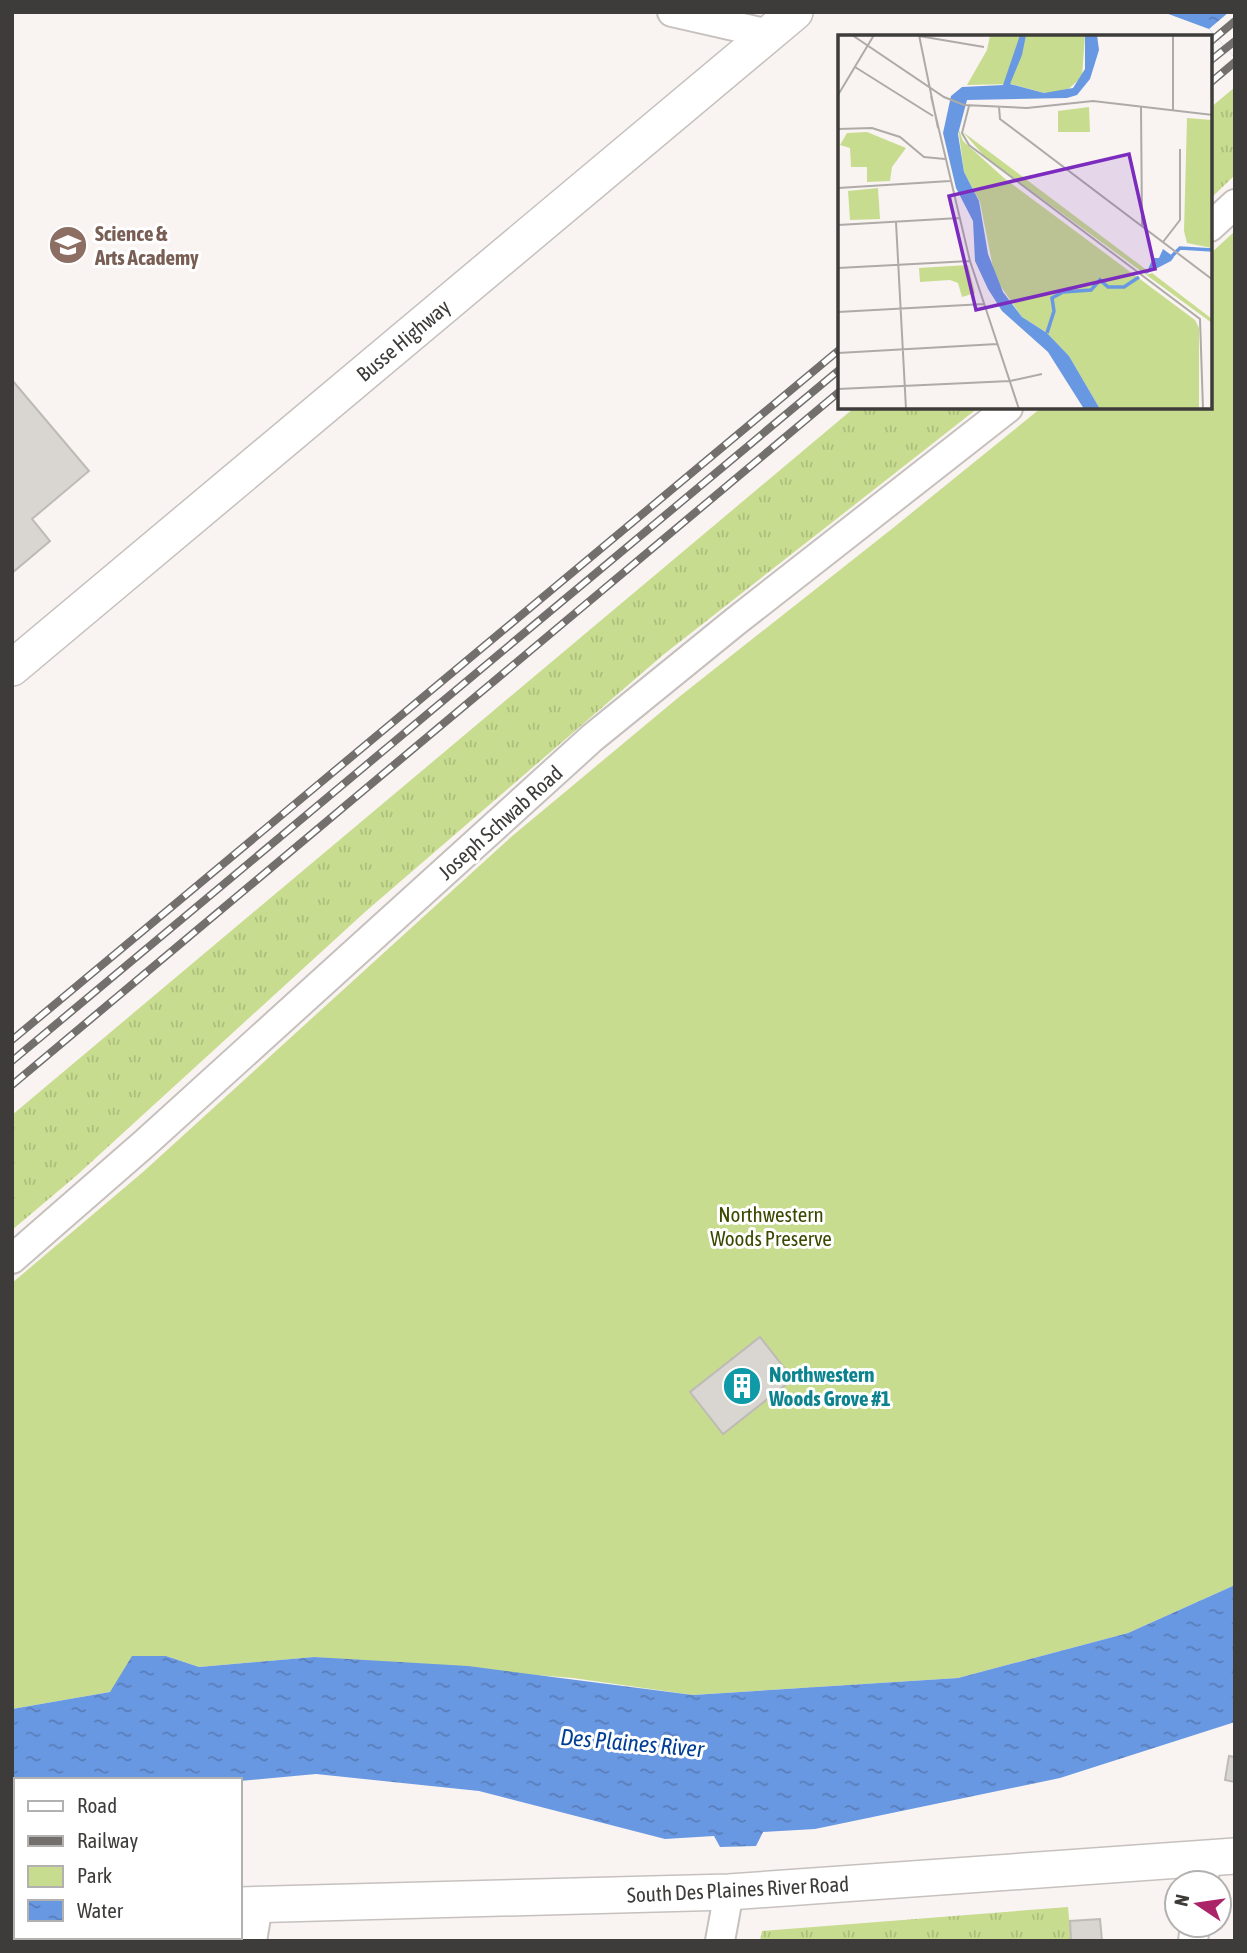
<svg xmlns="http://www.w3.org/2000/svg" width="1247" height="1953" viewBox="0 0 1247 1953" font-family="'Asap Condensed',sans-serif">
<defs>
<pattern id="grass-tufts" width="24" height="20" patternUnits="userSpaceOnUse" patternTransform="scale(1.75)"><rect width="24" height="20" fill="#c7dc8e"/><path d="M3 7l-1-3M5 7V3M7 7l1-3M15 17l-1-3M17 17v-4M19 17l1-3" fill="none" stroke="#acbe7b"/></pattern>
<pattern id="water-ripples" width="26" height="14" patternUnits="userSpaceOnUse" patternTransform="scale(1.75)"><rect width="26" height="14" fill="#6998e3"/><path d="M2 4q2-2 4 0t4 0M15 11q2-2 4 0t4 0" fill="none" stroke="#587db9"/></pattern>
</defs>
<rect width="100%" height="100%" fill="#f9f4f1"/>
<path fill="url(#grass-tufts)" d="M1235,87V175L1210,199V108Z
M854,408H978L663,655L365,912L76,1176L12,1230V1115Z
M1068,1907L1071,1941H760L762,1931Z"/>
<path fill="#c7dc8e" d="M1235,231V1585L1128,1633L958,1678L693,1695L573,1678L314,1657L199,1667L166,1656L110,1692L12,1709V1283L143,1172L511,837L679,697L893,528L1041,408H1210V254Z"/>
<path fill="url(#water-ripples)" d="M1163,12H1235V58L1209,29Z
M1235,1585V1722L1060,1778L815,1829L763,1832L756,1846L720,1847L714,1836L665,1839L479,1791L316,1774L240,1781L16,1780V1835L12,1836V1709L110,1692L132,1656H166L199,1667L314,1657L468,1666L693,1695L958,1678L1128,1633Z"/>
<path fill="#f9f4f1" d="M1229,12H1235V58L1209,29Z"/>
<path fill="#d9d5d1" stroke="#bebab6" stroke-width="2" d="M12,380L89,471L32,519L50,541L12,573Z
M760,1337L793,1379L723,1434L690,1392Z
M1229,1756L1235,1757V1782L1225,1780Z
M1100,1919L1102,1941H1071L1070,1921Z"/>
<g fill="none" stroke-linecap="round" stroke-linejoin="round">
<g stroke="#c6c1be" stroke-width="32">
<path id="minor" d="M672,12L769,34
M1210,227L1235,204
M12,1259L144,1144L592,738L736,621L1008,408
M1203,1883L1207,1859
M252,1941L258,1905
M720,1941L729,1892
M1193,1941L1195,1925"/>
</g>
<g stroke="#c6c1be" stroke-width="38">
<path id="major" d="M12,668L795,12
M240,1905L729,1892L1235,1856
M12,1907H16"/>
</g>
<use href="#minor" stroke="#fff" stroke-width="28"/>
<use href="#major" stroke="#fff" stroke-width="35"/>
<g stroke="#726f6d" stroke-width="8">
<path id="rail" d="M1210,42L1235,21
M1210,61L1235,41
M1210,83L1235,62
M12,1040L839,350
M12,1061L839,370
M12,1085L839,392"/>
</g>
<use href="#rail" stroke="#fff" stroke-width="5" stroke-dasharray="16" stroke-linecap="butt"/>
</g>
<defs>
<g id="school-disc" transform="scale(2.0125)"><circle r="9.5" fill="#8d6e63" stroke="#fff"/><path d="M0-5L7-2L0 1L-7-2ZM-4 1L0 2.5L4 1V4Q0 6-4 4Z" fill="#fff"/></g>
<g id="building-disc" transform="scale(2.0125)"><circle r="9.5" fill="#0f9aa8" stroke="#fff"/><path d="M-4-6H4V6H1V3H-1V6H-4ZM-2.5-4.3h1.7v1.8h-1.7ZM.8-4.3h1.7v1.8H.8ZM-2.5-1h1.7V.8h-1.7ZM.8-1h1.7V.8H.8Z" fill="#fff"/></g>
</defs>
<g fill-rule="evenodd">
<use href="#school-disc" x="68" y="245"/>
<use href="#building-disc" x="742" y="1386"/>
</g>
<g text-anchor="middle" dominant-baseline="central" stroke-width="6" stroke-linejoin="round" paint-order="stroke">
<g font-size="21" font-weight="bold" fill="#785e54" stroke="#fff" text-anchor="start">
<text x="95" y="233">Science &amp;<tspan x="95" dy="24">Arts Academy</tspan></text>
</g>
<g font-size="21" fill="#3e3c3a" stroke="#fff">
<text transform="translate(403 340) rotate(-40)">Busse Highway</text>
<text transform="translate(500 822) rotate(-42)">Joseph Schwab Road</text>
<text transform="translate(738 1889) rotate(-3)">South Des Plaines River Road</text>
</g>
<g font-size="21" fill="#3b4800" stroke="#fff">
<text x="771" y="1214">Northwestern<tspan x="771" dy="24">Woods Preserve</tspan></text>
</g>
<g font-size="21" font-weight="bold" fill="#0d838f" stroke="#fff" text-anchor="start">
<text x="769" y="1374">Northwestern<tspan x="769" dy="24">Woods Grove #1</tspan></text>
</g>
<g font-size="23" font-style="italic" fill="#003f95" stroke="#fff">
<text transform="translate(632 1743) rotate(5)">Des Plaines River</text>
</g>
</g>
<g transform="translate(838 35)">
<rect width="374" height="374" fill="#f9f4f1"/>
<path d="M125,97L310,236L308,240L314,238L374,284V288L147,122ZM130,230L137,258L124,262L120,248L112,245L82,247L81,233Z" fill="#c7dc8e"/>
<path d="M152,0H247L244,42L227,57L206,58L174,49L129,50L149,15ZM251,72L252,97H220V76ZM349,83L374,85V213L349,208L346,196ZM120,92L125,106L166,143L357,285L361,293V374H262L231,321L209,298L184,282L157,243L142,167L126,137ZM29,97L68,113L54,132L52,146L29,147V132H13L12,113L2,110L9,98ZM40,153L42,184L12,185L10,156Z" fill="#c7dc8e"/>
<path d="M182,0H188L184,20L172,49L206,58L235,53L247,34V0H259L261,15L252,44L239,60L229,63L129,65L120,99L126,137L141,166L150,219L165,257L184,282L209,298L231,321L262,374H246L210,317L164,276L150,254L137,226L135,186L118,153L105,98L113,61L124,52L165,50ZM325,214L336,222L333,226L308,239L315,223H321Z" fill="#6998e3"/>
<path fill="none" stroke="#6998e3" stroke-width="3.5" d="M334,221L342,213L375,215M209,298L216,276L214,263L225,257L253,255L262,245L270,252H286L301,242"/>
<path fill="none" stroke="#aeaaa8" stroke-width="2" d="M14,0L106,62L126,70L189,73L255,66L375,80M81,0L100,93M335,0V75M81,1L146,12M17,32L95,81M0,60L36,0M93,61L132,226L181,374M131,71L124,98L131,110L362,284L365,374M161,72L162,84L375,245M303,72L304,191M0,94L34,93L62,102L86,122L107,124M0,153L112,146M58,187L68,374M0,190L121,183M325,207L342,185V114M0,233L132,226M0,277L146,269M0,318L159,309M0,354L172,346L204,339"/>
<path fill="#7b2cbf" fill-opacity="0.15" stroke="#7b2cbf" stroke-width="3.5" d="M291,119L317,234L138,275L111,161Z"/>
<rect width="374" height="374" fill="none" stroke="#3e3c3a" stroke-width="3.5"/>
</g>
<rect width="1247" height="1953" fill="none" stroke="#3e3c3a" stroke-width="28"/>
<rect x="14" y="1778" width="228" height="161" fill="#ffffff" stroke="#b2b1b0" stroke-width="2"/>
<rect x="28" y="1801" width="35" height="10" fill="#ffffff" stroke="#b2b1b0" stroke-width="2"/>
<text x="77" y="1813" font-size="21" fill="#3e3c3a">Road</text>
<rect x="28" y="1836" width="35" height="10" fill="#726f6d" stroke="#b2b1b0" stroke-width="2"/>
<text x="77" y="1848" font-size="21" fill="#3e3c3a">Railway</text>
<rect x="28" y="1866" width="35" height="21" fill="#c7dc8e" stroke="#b2b1b0" stroke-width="2"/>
<text x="77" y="1883" font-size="21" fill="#3e3c3a">Park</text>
<rect x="28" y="1900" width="35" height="21" fill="url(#water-ripples)" stroke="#b2b1b0" stroke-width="2"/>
<text x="77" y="1918" font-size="21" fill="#3e3c3a">Water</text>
<g transform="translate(1198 1904) rotate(283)"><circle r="33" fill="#ffffff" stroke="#b2b1b0" stroke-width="2"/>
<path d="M0-5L12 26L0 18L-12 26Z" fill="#ac2468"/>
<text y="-10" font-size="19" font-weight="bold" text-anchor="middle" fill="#3e3c3a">N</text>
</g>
</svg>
